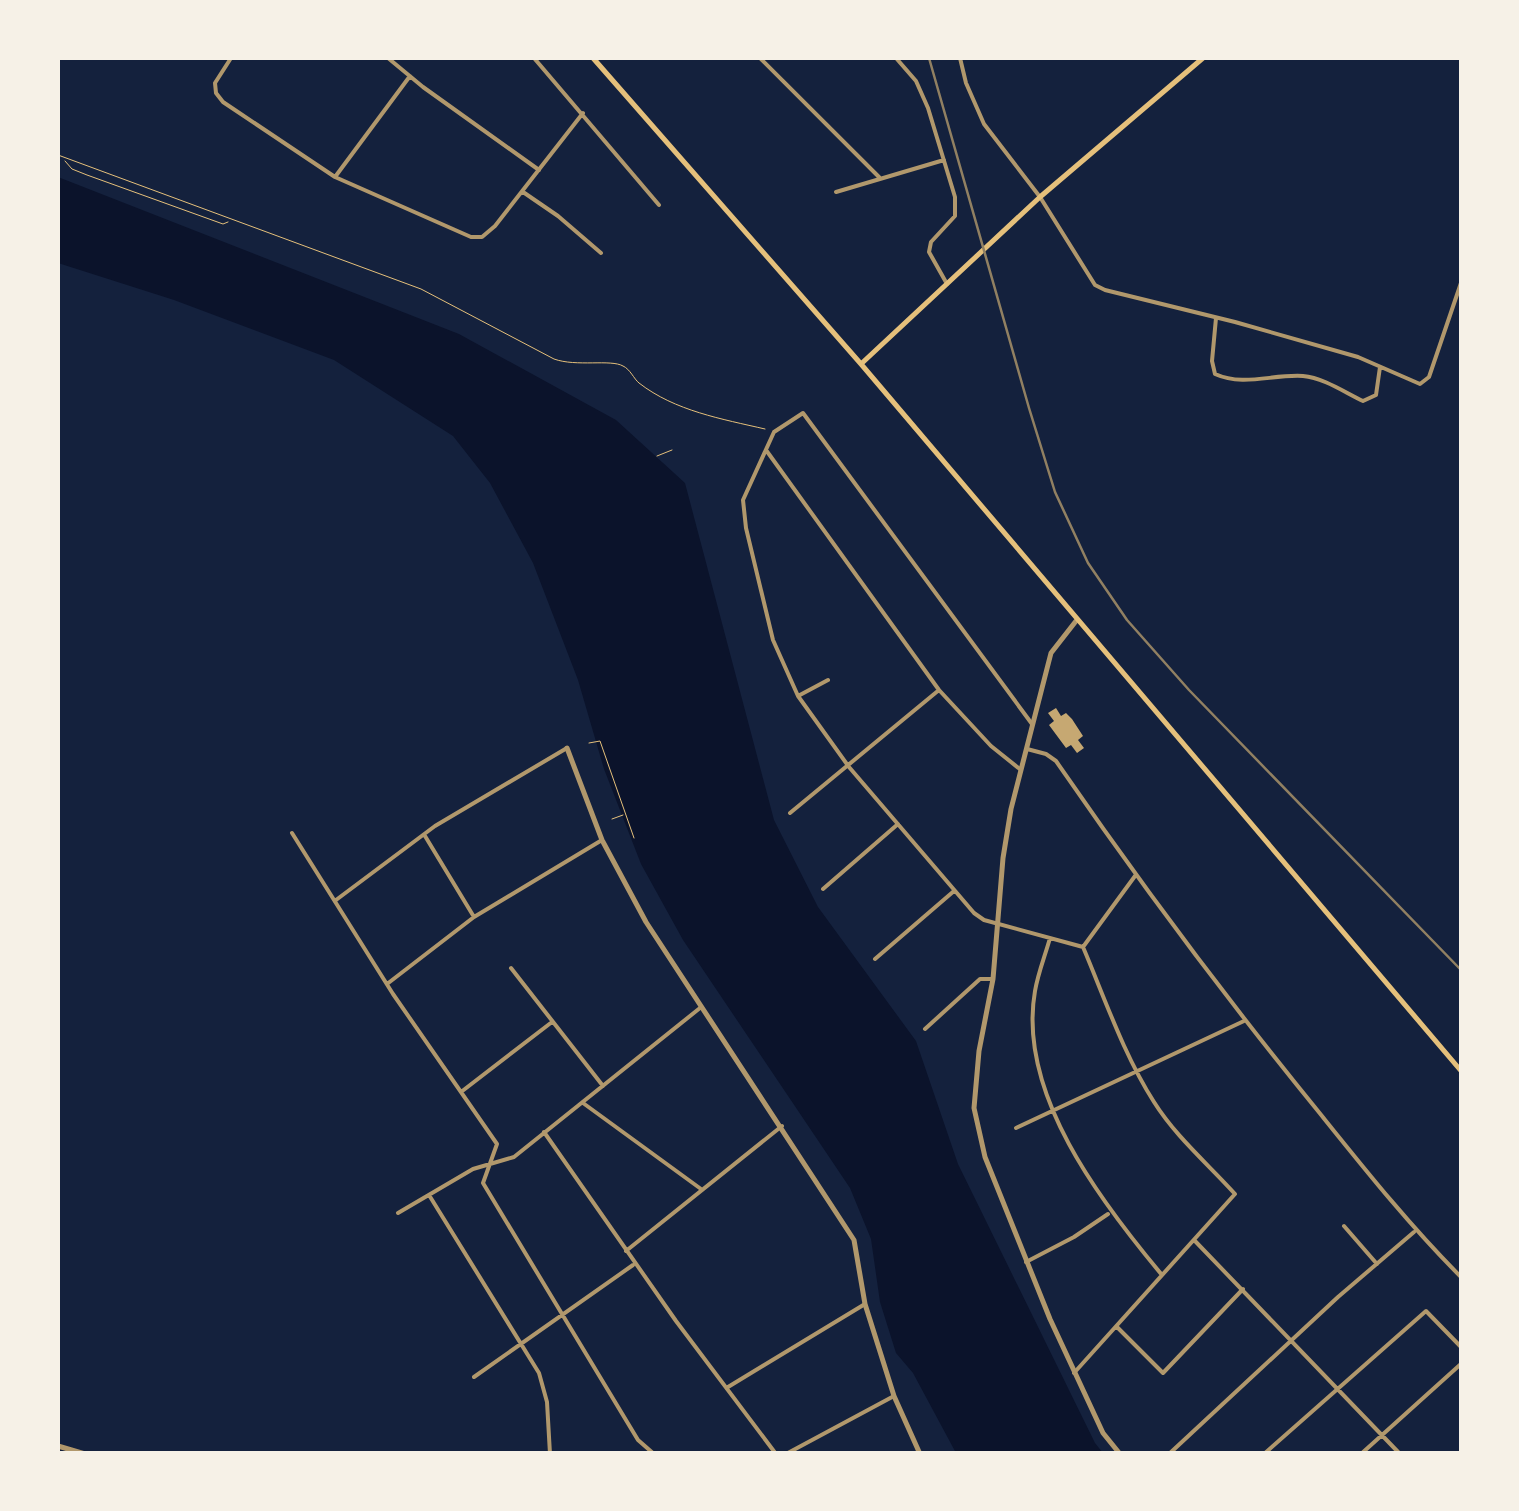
<svg xmlns="http://www.w3.org/2000/svg" width="1519" height="1511" viewBox="0 0 1519 1511" font-family="Montserrat,sans-serif">
<rect width="100%" height="100%" fill="#14213d"/>
<path fill="#0b132b" d="M58,177L459,334L616,420L685,483L774,820L818,907L916,1041L958,1164L1095,1443L1103,1453H956L913,1373L896,1353L880,1302L871,1239L850,1188L683,940L641,864L604,769L578,680L533,563L490,483L453,436L334,360L174,300L58,263Z"/>
<path fill="#c6a872" d="M1056,708L1061,716L1066,713L1072,719L1083,736L1078,740L1084,748L1077,753L1071,745L1066,748L1049,725L1054,721L1048,713Z"/>
<g fill="none" stroke-linecap="round" stroke-linejoin="round">
<path stroke="#e5c07b" stroke-width="1" d="M58,155L421,289L554,359C576,367 611,359 623,366C630,369 634,379 639,383C675,411 722,419 765,429
M65,161L72,169L87,175L223,224L228,222
M657,456L672,450
M589,743L600,741L634,838
M612,819L623,815"/>
<path stroke="#b1986c" stroke-width="4" d="M231,58L215,83L216,93L223,102L335,177L471,237H482L495,226L583,113
M388,58L423,87L539,170
M534,58L659,205
M760,58L879,177
M896,58L916,81L928,108L955,197V216L931,242L929,252L947,284
M960,58L966,83L984,124L1040,197L1095,285L1105,290L1235,322L1358,357L1420,384L1429,377L1462,280
M335,177L410,76
M523,192L558,216L601,253
M836,192L944,160
M1216,318L1212,361L1215,374C1244,387 1272,374 1303,376C1324,378 1344,392 1363,401L1376,395L1380,367
M766,450L939,690L991,746L1021,770
M798,696L828,680
M1032,724L803,413L774,432L743,500L746,528L773,640L798,696L849,767L974,913L984,920L1083,947L1135,876
M1027,749L1046,754L1056,761C1140,883 1228,1001 1322,1116C1367,1172 1411,1227 1462,1278
M790,813L939,690
M292,833L393,994L497,1144L483,1183L638,1440L654,1454
M425,836L474,917
M823,889L898,824
M336,900L435,826L567,748
M1050,938C1045,956 1038,973 1035,991C1017,1093 1101,1202 1162,1275
M875,959L954,891
M511,968L603,1086
M387,984L474,917L602,840
M925,1029L980,979H992
M461,1092L552,1022
M583,1103L701,1189
M1016,1128L1244,1021
M544,1132L676,1321L776,1454
M429,1195L539,1373L547,1402L550,1454
M398,1213L473,1169L514,1157L700,1008
M1344,1226L1377,1264
M1195,1241L1400,1454
M626,1251L782,1126
M1026,1262L1074,1237L1108,1214
M1117,1327L1163,1373L1243,1289
M1074,1373L1235,1194C1208,1164 1176,1137 1154,1102C1124,1055 1105,999 1083,947
M474,1377L633,1265
M728,1387L865,1304
M786,1454L894,1396
M1169,1454L1338,1297L1414,1232
M1264,1454L1426,1311L1462,1348
M1361,1454L1462,1363"/>
<path stroke="#b1986c" stroke-width="5" d="M1076,621L1051,653L1011,809L1003,858L993,979L979,1051L974,1108L985,1157L1050,1319L1103,1433L1120,1454
M567,748L602,840L646,922L854,1240L865,1304L894,1396L920,1454
M58,1446L85,1454"/>
<path stroke="#e5c07b" stroke-width="5" d="M593,58L861,364L1462,1072
M861,364L1040,197L1203,58"/>
<path stroke="#918062" stroke-width="2.5" d="M929,58L1029,408L1055,492L1088,563L1127,620L1189,690L1462,971"/>
</g>
<rect width="1519" height="1511" fill="none" stroke="#f6f1e7" stroke-width="120"/>
</svg>
